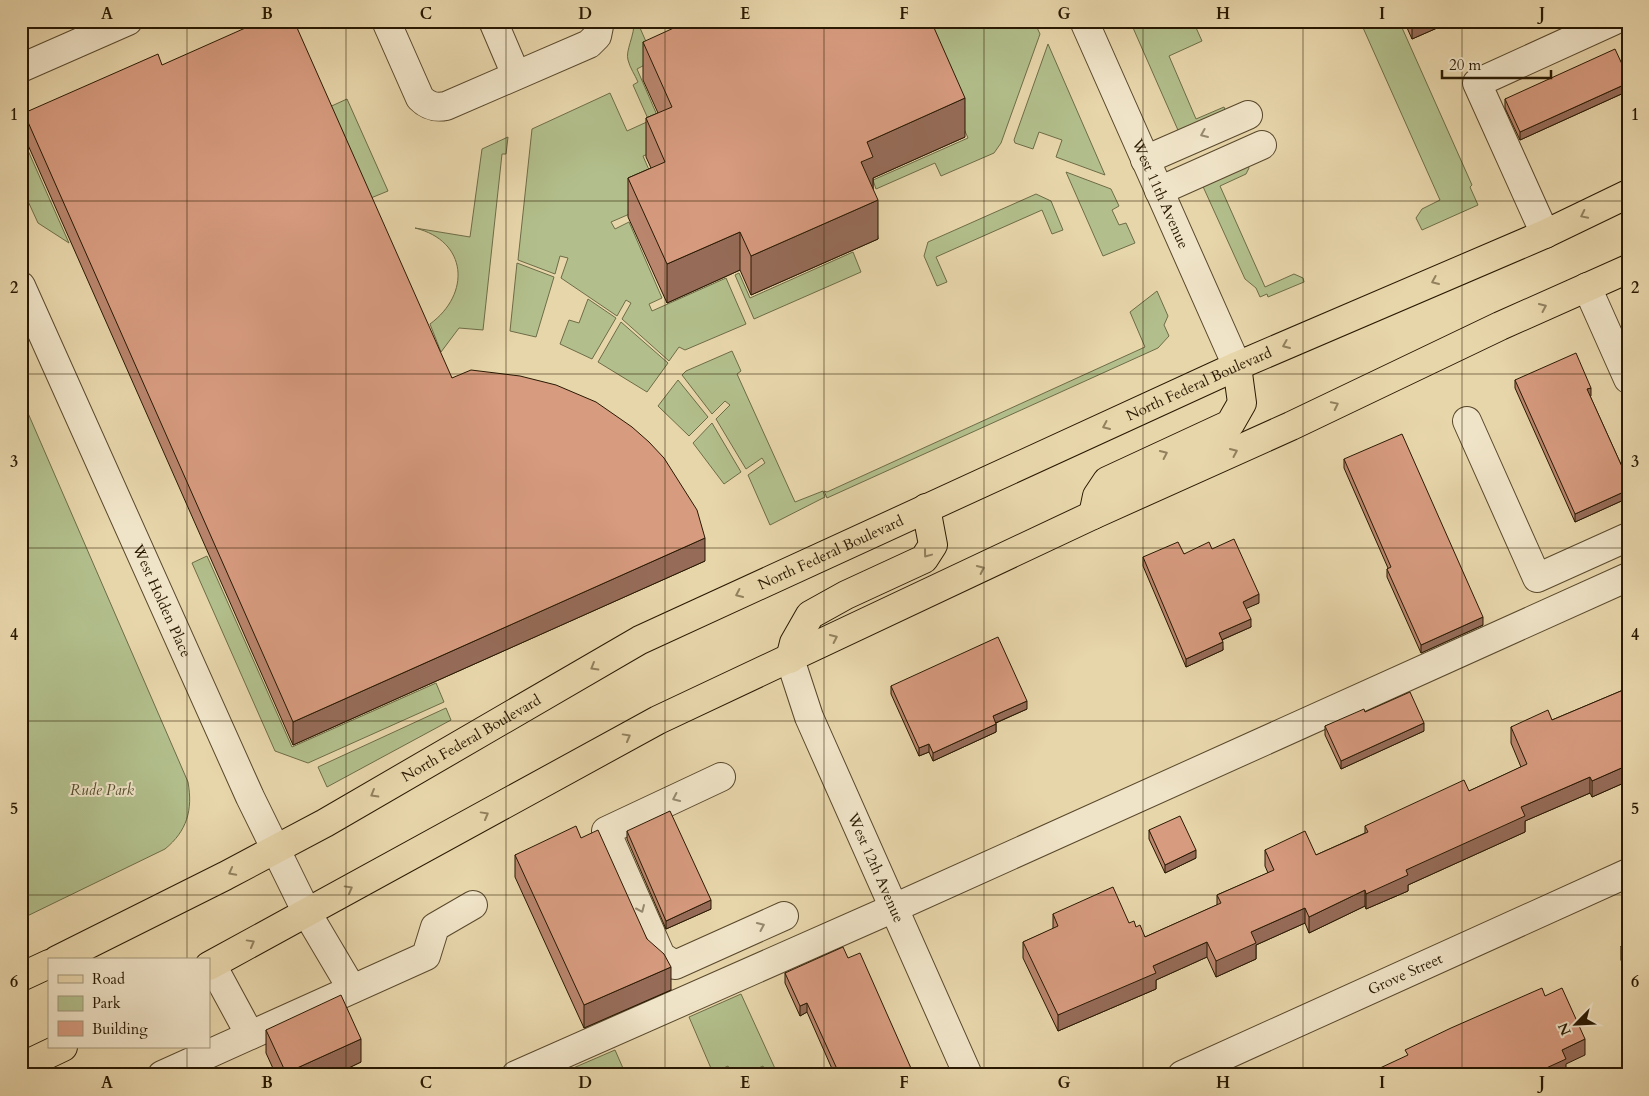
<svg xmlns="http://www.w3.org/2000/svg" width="1649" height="1096" viewBox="0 0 1649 1096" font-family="Cardo,serif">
<rect width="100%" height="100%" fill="#e8d6ab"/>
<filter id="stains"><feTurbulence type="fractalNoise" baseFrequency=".004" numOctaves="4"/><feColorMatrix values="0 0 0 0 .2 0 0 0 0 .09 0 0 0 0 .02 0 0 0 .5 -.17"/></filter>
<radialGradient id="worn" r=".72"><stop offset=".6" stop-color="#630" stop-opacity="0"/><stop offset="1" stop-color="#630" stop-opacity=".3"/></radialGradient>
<path fill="#b2bf8c" stroke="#6e6c47" d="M634,21H637L654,60L637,69L673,152H653L643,156L662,200L611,222L615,229L629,222L662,298L649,304L652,311L726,278L746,324L685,350L679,347L669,361L622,319L631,303L626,300L617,316L561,278L568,258L560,256L555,274L518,260L532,129L610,93L627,131L649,121L633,85L638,82C635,75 630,68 628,60C625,51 635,35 634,21Z
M905,21H1034L1040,34L1001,143L994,153L941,176L935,163L876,189L873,180L968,138L925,40Z
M1130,21H1193L1202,41L1169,56L1196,119L1224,107L1228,116L1181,137Z
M1360,21H1399L1472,185L1470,187L1478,205L1422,230L1416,218L1422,209L1440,200Z
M1048,44L1105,175L1056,157L1062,140L1039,132L1033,149L1015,143L1014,140Z
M347,99L388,191L366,200L325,109Z
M22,137L69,243L38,223L21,186Z
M508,137L506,154H502L483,330L459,328L441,352L430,324C471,294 468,241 415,228L470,237L482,149Z
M1247,163L1249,168L1246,174L1220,186L1265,287L1294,274L1303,278L1304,282L1268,297L1267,294L1260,297L1256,288L1245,279L1200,180Z
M1066,172L1111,189L1119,206L1112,210L1119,225L1126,223L1135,243L1103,256Z
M1036,194L1051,201L1063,230L1052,234L1042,210L936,257L947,282L937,286L924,256L928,242Z
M853,252L861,272L754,319L735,275L739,273L750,298Z
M517,263L554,277L536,337L510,331Z
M1157,291L1168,316L1164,325L1169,336L1158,348L827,498L824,491L827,492L1145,347L1130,312Z
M588,299L616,318L592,359L560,344L569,320L579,323Z
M621,322L668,363L647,392L598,362Z
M732,351L741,371L737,374L795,502L823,491L825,497L770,525L748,475L765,463L762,458L746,469L716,419L730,405L725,401L712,414L682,375L686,371Z
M678,380L708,417L689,436L658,406Z
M21,397L188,782C193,810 187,831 165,849L21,919Z
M712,423L741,472L724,484L693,443Z
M207,556L292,747L436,683L444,702L308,763L275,751L192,563Z
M446,708L451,720L327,787L318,767Z
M741,994L778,1075H767L763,1066L744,1075H732L728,1066L713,1073L689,1017Z
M615,1050L626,1075H557Z"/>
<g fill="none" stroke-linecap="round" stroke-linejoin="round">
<g stroke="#59482c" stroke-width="30">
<g id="minor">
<path d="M386,21L420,98C428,106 435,108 446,106L589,44L597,36L600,21"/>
<path d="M493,21L516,75"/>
<path id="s1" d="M1084,21L1237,366"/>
<path d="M21,68L128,21"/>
<path d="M1145,160L1248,115"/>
<path d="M1159,191L1262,145"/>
<path d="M1545,234L1477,83L1613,21"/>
<path id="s2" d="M21,286L250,797L307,913L352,989"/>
<path d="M1587,287L1628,379"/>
<path d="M1467,421L1537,578L1628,537"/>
<path id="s3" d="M790,659L809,717L968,1075"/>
<path d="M721,777L606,831L661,956L675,965L784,916"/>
<path d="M212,965L250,1035"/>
<path d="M162,1075L426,956L435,927L473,905"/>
<path d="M516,1075L894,908L1628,577"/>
<path id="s4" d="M1182,1075L1628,873"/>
</g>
</g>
<g stroke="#291902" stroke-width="30">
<g id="major">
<path d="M1093,515L1097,496L1107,481L1230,424L1242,403L1237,366"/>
<path d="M790,659L794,643L810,615L846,595L924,559L933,545L926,508"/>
<path id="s5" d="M57,960L225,876L325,823L640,640L1237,366L1545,234L1628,194"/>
<path d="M209,966L658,720L1093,515L1291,426L1500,326L1628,269"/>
<path d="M21,977L49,964"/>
<path d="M21,1067L63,1047"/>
</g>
</g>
<use href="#minor" stroke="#f0e4c8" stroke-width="28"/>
<use href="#major" stroke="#e8d6ab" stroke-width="28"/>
</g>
<path fill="#b9856d" stroke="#291902" d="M1404,21H1453L1412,39Z
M643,42L965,137L873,178V189L878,239L751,295L740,270L667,303L628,217V178L651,168L646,157V118L658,113L643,80Z
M162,65L452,378L705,561L293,745L24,136V113Z
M1628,77V91L1520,140L1505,108V99Z
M1515,380L1591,396H1590L1628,480V498L1575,522L1515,388Z
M1344,459L1483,625L1421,653L1387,577V569L1388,568L1344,468Z
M1212,549L1259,603L1246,608L1251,627L1222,640L1223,650L1186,667L1143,566V557L1184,554Z
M891,686L1027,709L996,723V732L933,761L929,752L919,756L891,694Z
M1628,688V785L1626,782L1592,797L1590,793L1525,821V832L1408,885V891L1366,909L1365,906L1309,933L1305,923L1256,945V959L1216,977L1207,957L1156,980V989L1058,1031L1023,958V942L1053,929V914L1129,923L1136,927L1145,937L1217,905V895L1268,873L1265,866V850L1316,855L1365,833V826L1469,791L1521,767L1511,743V727L1552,720Z
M1365,712L1424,731L1341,769L1325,735V726Z
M1149,830L1196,858L1165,873L1149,839Z
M627,831L711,909L666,929L627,839Z
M581,838L647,939L671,990L584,1028L515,877V855Z
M1628,943V976L1621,960V946Z
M848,958L914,1075L833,1071L807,1012L800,1016L785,983V973Z
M266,1030L361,1062L334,1075H276L266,1053Z"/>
<path fill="#966c59" stroke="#291902" d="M1412,21H1453L1412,39Z
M1628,83V91L1520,140V132Z
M965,98V137L873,178V195L861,162L867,142Z
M878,200V239L751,295V256Z
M740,232V270L667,303V264Z
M1591,388V396L1587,398V389Z
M1628,490V498L1575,522V514Z
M705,538V561L293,745V722Z
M1259,594V603L1243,610V602Z
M1483,617V625L1421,653V645Z
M1251,619V627L1219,641V633Z
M1223,642V650L1186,667V659Z
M1027,701V709L993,724V716Z
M1424,723V731L1341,769V761Z
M996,724V732L933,761V753Z
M929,744V752L919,756V748Z
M1626,766V782L1592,797V781Z
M1590,777V793L1525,821V832L1408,885V891L1366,909V894L1406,870L1521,807Z
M1196,850V858L1165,873V865Z
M1365,890V906L1309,933V917Z
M711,900V909L666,929V921Z
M1305,908V923L1256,945V959L1216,977V961L1251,932Z
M1207,942V957L1156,980V989L1058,1031V1015L1153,966Z
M671,967V990L584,1028V1005Z
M807,1003V1012L800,1016V1006Z
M361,1039V1062L334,1075H286V1073Z
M1585,1039V1055L1566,1064V1075H1531L1562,1050Z"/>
<path fill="#d79b7f" stroke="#291902" d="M261,21H294L452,378L471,370L520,376L556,385L596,402L632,427L649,442L664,458L697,510L705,538L293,722L24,113L158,54L162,65Z
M689,21H931L965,98L867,142L873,157L861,162L878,200L751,256L740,232L667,264L628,178L665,162L646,118L672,107L643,42Z
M1615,49L1628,77V83L1520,132L1505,99Z
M1576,353L1591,388L1587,389L1628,480V490L1575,514L1515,380Z
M1402,434L1483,617L1421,645L1387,569L1391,567L1344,459Z
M1234,539L1259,594L1243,602L1251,619L1219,633L1223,642L1186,659L1143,557L1178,542L1184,554L1209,542L1212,549Z
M998,637L1027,701L993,716L996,724L933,753L929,744L919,748L891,686Z
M1628,688V769L1626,766L1592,781L1590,777L1521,807L1525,816L1406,870L1408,875L1366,894L1365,890L1309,917L1305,908L1251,932L1256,943L1216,961L1207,942L1153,966L1156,973L1058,1015L1023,942L1058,926L1053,914L1113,887L1129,923L1134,921L1136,927L1140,925L1145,937L1221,903L1217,895L1274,870L1265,850L1305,831L1316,855L1368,832L1365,826L1464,780L1469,791L1527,764L1511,727L1548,710L1552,720Z
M1410,692L1424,723L1341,761L1325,726L1364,709L1365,712Z
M670,811L711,900L666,921L627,831Z
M1180,816L1196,850L1165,865L1149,830Z
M576,826L581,838L598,830L647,939L664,954L671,967L584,1005L515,855Z
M1628,943V962L1621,946Z
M843,947L848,958L860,953L914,1075H824L837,1069L807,1003L800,1006L785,973Z
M1542,988L1545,996L1562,988L1585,1039L1562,1050L1566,1059L1531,1075H1365L1408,1055L1405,1050L1451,1028Z
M341,995L361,1039L286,1073L266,1030Z"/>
<defs><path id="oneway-chevron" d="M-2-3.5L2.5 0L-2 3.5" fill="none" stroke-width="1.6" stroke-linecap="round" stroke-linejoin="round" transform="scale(1.25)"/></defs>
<g stroke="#96896f">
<use href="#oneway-chevron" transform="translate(1204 134) rotate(157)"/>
<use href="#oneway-chevron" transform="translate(676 798) rotate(155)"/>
<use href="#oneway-chevron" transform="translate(641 909) rotate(66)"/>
<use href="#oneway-chevron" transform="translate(761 926) rotate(-24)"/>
</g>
<g stroke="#92815f">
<use href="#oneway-chevron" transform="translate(1584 215) rotate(154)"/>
<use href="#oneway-chevron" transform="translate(1435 281) rotate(157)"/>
<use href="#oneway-chevron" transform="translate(1543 307) rotate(-24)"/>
<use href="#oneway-chevron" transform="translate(1286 345) rotate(157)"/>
<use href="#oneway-chevron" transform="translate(1335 405) rotate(-26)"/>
<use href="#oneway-chevron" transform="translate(1106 426) rotate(156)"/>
<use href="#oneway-chevron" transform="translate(1234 452) rotate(-24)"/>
<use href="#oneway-chevron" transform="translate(1164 454) rotate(-25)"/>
<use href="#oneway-chevron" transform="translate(927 554) rotate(127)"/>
<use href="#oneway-chevron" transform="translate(981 569) rotate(-25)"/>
<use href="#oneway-chevron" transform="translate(739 594) rotate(155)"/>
<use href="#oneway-chevron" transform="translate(834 638) rotate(-25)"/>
<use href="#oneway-chevron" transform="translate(594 667) rotate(150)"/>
<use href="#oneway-chevron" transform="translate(627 737) rotate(-29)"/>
<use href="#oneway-chevron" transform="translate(374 794) rotate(150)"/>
<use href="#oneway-chevron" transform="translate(485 815) rotate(-29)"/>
<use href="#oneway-chevron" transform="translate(232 872) rotate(152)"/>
<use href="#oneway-chevron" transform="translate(349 889) rotate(-29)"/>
<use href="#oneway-chevron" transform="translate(251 943) rotate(-29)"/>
</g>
<path fill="none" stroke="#291902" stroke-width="1" stroke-opacity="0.55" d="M187,21V960M346,21V1075M506,21V1075M665,21V1075M824,21V1075M984,21V1075M1143,21V1075M1303,21V1075M1462,21V1075M21,201H1628M21,374H1628M21,548H1628M21,721H1628M21,895H1628M187,1047V1075"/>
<g text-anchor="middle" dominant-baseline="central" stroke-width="4" stroke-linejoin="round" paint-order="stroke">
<g font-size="15" fill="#291902" stroke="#f0e4c8">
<text stroke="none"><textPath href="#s1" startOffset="189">West 11th Avenue</textPath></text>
<text stroke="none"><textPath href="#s5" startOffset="1280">North Federal Boulevard</textPath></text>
<text stroke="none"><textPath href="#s5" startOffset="875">North Federal Boulevard</textPath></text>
<text stroke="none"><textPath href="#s2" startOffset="345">West Holden Place</textPath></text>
<text stroke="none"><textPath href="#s5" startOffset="470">North Federal Boulevard</textPath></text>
<text stroke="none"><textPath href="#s3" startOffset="226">West 12th Avenue</textPath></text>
<text stroke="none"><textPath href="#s4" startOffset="245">Grove Street</textPath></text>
</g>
<g font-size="15" font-style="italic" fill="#524b2b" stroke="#f0e4c8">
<text x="102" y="790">Rude Park</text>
</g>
</g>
<rect width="1649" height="1096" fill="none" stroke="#e8d6ab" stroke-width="55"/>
<rect x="48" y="958" width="162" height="90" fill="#f0e4c8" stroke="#a09379"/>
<rect x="58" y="975" width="25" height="8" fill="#e8d6ab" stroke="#a09379"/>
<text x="92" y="984" font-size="15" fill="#291902">Road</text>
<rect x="58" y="996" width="25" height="15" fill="#b2bf8c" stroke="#a09379"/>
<text x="92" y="1008" font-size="15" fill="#291902">Park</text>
<rect x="58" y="1021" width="25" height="15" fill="#d79b7f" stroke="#a09379"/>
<text x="92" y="1034" font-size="15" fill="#291902">Building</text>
<g transform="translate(1576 1024) rotate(246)" stroke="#f0e4c8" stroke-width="4" paint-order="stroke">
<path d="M0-4L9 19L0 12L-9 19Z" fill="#291902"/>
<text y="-8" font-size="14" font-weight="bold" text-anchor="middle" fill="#291902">N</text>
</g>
<path d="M1442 70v8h109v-8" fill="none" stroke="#291902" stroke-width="2.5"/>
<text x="1449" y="70" font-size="15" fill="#291902" stroke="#f0e4c8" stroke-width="4" paint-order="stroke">20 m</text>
<rect x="28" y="28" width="1594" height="1040" fill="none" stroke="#291902" stroke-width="2"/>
<g font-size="16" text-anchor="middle" font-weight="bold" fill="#291902">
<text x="107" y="19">A</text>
<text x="267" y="19">B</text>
<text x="426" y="19">C</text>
<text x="585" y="19">D</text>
<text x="745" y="19">E</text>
<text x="904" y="19">F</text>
<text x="1064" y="19">G</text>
<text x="1223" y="19">H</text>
<text x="1382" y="19">I</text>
<text x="1542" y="19">J</text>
<text x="14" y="120">1</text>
<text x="1635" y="120">1</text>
<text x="14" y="293">2</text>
<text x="1635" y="293">2</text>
<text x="14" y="467">3</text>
<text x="1635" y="467">3</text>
<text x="14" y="640">4</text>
<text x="1635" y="640">4</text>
<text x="14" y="814">5</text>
<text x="1635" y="814">5</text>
<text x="14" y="987">6</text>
<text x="1635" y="987">6</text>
<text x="107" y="1088">A</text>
<text x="267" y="1088">B</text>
<text x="426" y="1088">C</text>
<text x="585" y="1088">D</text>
<text x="745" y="1088">E</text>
<text x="904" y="1088">F</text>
<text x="1064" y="1088">G</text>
<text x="1223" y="1088">H</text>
<text x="1382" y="1088">I</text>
<text x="1542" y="1088">J</text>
</g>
<rect width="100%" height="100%" filter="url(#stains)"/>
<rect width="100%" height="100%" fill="url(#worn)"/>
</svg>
